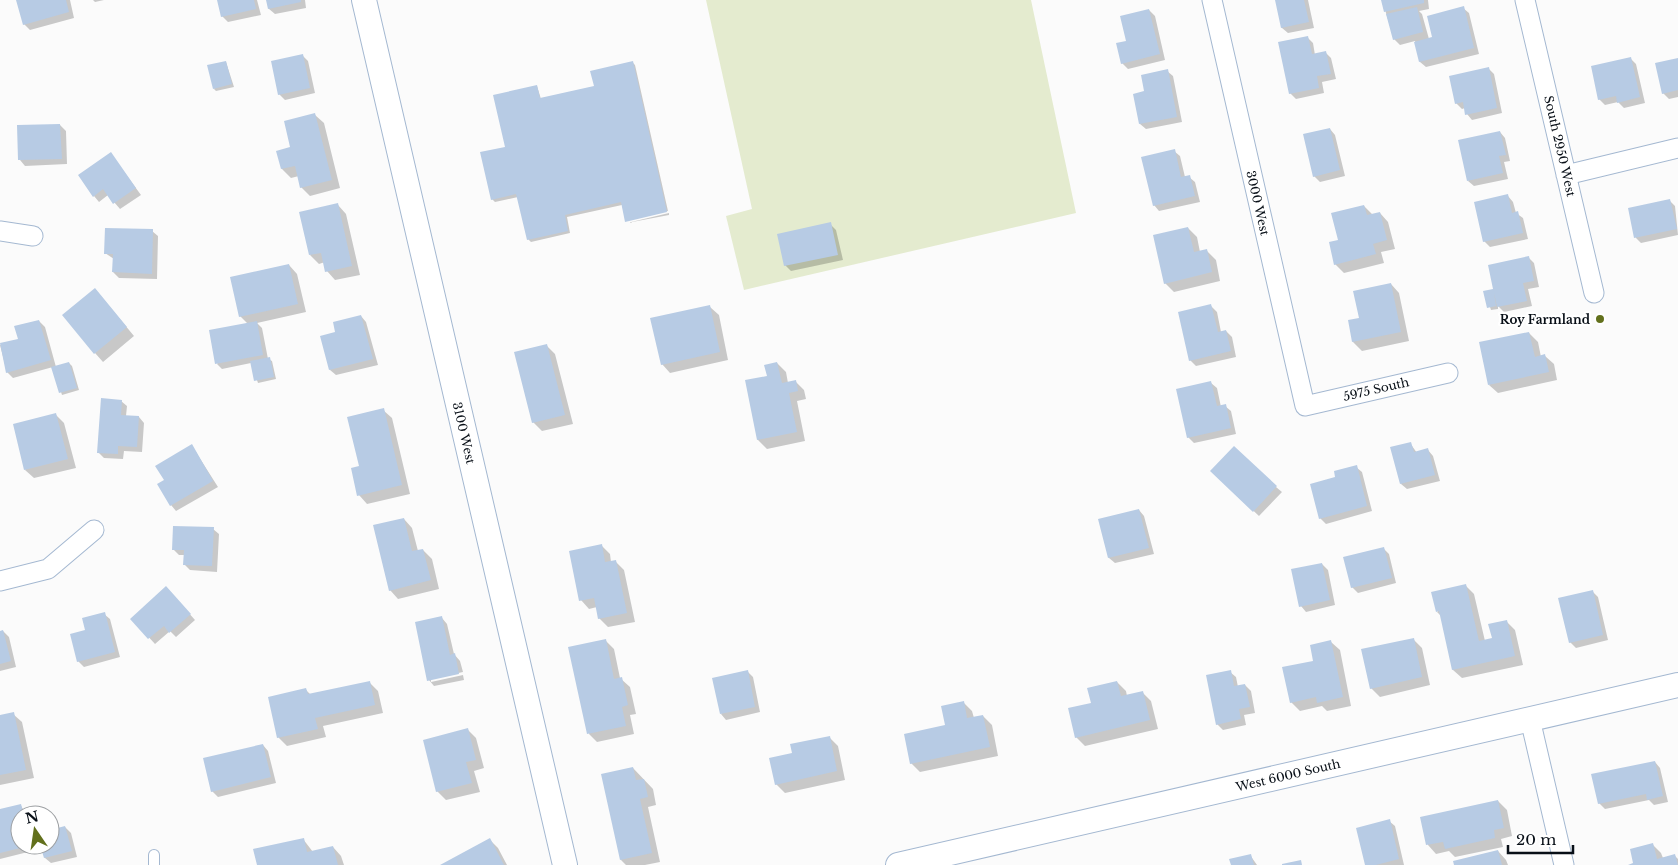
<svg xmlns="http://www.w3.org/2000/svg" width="1678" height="865" viewBox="0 0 1678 865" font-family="'Libre Baskerville',serif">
<rect width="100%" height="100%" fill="#fbfbfb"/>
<path fill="#e4ebcf" d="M706,0H1031L1076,213L744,290L726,216L752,209Z"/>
<path fill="#0003" d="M18,0H70L74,18L30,30L24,24Z
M93,0H104L95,2Z
M218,0H257L261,15L228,22L222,16Z
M267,0H305L306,8L275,14L269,9Z
M1276,0H1308L1314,28L1288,33L1282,28Z
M1382,0H1428L1429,9L1419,11L1422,14L1429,39L1434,38L1463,8L1469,13L1479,54L1426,67L1420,62L1415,41L1400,45L1394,39Z
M1149,10L1155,16L1165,60L1128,69L1122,63Z
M1307,37L1313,43L1315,55L1325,52L1331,58L1336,79L1322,82L1324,93L1296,99L1290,93Z
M302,55L308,61L315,93L285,100L279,94Z
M1630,58L1636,64L1645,103L1624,108L1618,102L1605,105L1599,99Z
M1678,59V97L1669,99L1663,93Z
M226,62L234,87L216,91L214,89Z
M633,63L635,65L668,211L626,220L622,205L567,217L570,233L531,242L528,239L518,197L495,202L492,199L507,148L537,86L541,99L595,87Z
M1488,68L1494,74L1502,113L1472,120L1467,114L1465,108L1462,109L1456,103Z
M1167,71L1173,76L1182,122L1146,129L1140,124L1146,92Z
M315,115L324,123L340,188L310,196L301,187L299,176L291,178L282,169L278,152L292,148Z
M60,125L66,131L67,164L25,166L20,160Z
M1330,129L1335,135L1345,176L1320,182L1314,176Z
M1500,132L1505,138L1510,161L1504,162L1508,179L1474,186L1468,181Z
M1174,151L1180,156L1185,177H1189L1195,182L1200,202L1159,211L1154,205Z
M111,154L141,195L120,209L108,195L99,202L94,196Z
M1508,196L1513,202L1516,213L1523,218L1528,239L1490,247L1484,241Z
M1669,200L1675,206L1678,235L1641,243L1636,238L1629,209Z
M338,205L346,214L360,275L335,280L327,271L325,262L319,264L310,255Z
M1364,206L1373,215L1380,213L1388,222L1395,249L1381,252L1384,263L1344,273L1335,264L1340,241Z
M669,213V215L627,223Z
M830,224L836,230L843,260L791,271L785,265Z
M1188,228L1197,237L1200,252L1207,251L1216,260L1220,281L1174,292L1165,283Z
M152,231L158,236L157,279L119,278L113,272L114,259L105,253Z
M1528,257L1534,263L1539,287L1528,289L1532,306L1504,312L1498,306V309L1491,310L1485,292L1492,291Z
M289,265L297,274L306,312L257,323L262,328L268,359L272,361L276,379L258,383L251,363L222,369L217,364L248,324L240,316Z
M1391,284L1399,293L1409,341L1362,351L1353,342L1349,321L1360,319Z
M95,289L134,336L103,362L95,353Z
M1211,306L1217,312L1221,332L1226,331L1232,337L1236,357L1196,366L1190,360Z
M710,307L719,315L728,360L670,373L662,364Z
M361,316L366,322L378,365L336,375L330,370L337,333Z
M39,321L45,327L56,367L69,363L72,366L79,390L62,395L53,367L13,378L7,372L0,345L19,340Z
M1529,333L1538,342L1541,357L1545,356L1554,364L1557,380L1498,393L1489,385Z
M546,345L555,354L573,424L542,431L533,422Z
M777,363L786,372L788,383L795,381L804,390L806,399L797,401L805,441L767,449L758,440L746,381L768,377Z
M1211,383L1217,388L1221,407L1225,406L1231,411L1236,434L1194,443L1188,437Z
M121,401L127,406L126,416L139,417L144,423L142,452L124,451L123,459L104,458L98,452Z
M383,410L392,418L410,494L367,504L359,495L361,467Z
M56,415L64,423L76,468L34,478L25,470Z
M1410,443L1417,453L1428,450L1433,456L1440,481L1407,489L1401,484Z
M192,446L218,487L176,511L171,505L165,481Z
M1356,467L1362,472L1372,511L1326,524L1320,518L1337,478Z
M1211,471L1276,487L1282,492L1259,516Z
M1139,510L1144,516L1154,554L1115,563L1109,558L1100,520Z
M404,519L412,528L418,551L423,550L432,559L439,589L398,599L390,590Z
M213,529L219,534L217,572L190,570L185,565V555H179L173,549Z
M601,545L610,554L611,562L615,561L624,570L635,622L608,627L599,618L597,607L589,609L581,600Z
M1383,548L1389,554L1396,583L1358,593L1352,587Z
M1322,564L1328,570L1335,605L1306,612L1301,606Z
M1466,586L1474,594L1485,641L1493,639L1506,621L1515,630L1523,665L1462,678L1453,670L1441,616L1437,612Z
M1592,591L1598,597L1608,640L1576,648L1570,642Z
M172,594L195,620L176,637L170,631L155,644L132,619Z
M104,614L110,619L120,657L84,667L78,661L87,631Z
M442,618L447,624L454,654L460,661L463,672L431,679V682L463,675L464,680L434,686L429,680Z
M3,631L9,637L16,667L0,671V632Z
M1413,639L1422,648L1430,685L1380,697L1371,688Z
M605,640L614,649L620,678L630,687L636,714L630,715L634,734L597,742L589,734Z
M1331,642L1340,650L1351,706L1327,711L1322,706L1300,711L1291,702L1315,662Z
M748,672L753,677L760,712L726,720L721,714Z
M1230,672L1236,677L1238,687L1245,685L1251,691L1255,713L1244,715L1246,725L1223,730L1217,724Z
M369,682L378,691L383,713L323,726L326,737L287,746L278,737L306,690L311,695Z
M1117,682L1126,691L1127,696L1142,692L1151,701L1158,729L1085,746L1076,737L1092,703Z
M963,702L972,711L974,718L983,716L992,725L998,756L920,772L911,763L947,726Z
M13,714L22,722L34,778L0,785V716Z
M468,730L476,738L484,768L474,771L480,792L446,800L437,791Z
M829,737L838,746L845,780L785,793L776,784Z
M263,745L268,751L276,783L218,797L212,791Z
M1655,762L1660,768L1668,802L1654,805L1649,800L1605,809L1599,803Z
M633,768L653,789L656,805L648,807L660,862L645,865H626L621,860Z
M1498,801L1507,810L1512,836L1501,839L1503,847L1455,857L1449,851L1436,854L1428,845L1422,818Z
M21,806L27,815H20V845H35L36,850L0,859V811Z
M1389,821L1395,826L1404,865H1367Z
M65,827L71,833L77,857L51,863L45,858L42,845H50V831Z
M303,839L313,852L333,847L341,856L344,865H258Z
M490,840L498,848L507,865H443Z
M1653,845L1661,853L1663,858L1674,855L1678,859V865H1630L1635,864Z
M1498,851L1506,860L1508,865H1455Z
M1250,855L1257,865H1232Z"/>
<path fill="#b7cbe4" d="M16,0H66L69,12L23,25Z
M217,0H254L256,9L221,17Z
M266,0H301V2L268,9Z
M1275,0H1304L1309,22L1281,28Z
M1381,0H1424V3L1384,12Z
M1464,6L1474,48L1419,62L1414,42L1432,37L1427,16Z
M1417,7L1423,32L1393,40L1386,14Z
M1149,9L1160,54L1121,64L1116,43L1126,41L1120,16Z
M1308,36L1312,54L1326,51L1331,74L1317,76L1319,88L1289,94L1278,42Z
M303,54L310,88L278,95L271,61Z
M1631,57L1640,97L1617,103L1616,96L1598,100L1591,66Z
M1678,58V90L1662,94L1655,63Z
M226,61L232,84L213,89L207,65Z
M633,61L667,212L625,222L621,202L565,215L568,231L527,240L516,194L491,200L480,152L505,147L493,95L537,85L540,98L594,86L590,71Z
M1489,67L1497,108L1465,115L1463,102L1455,104L1449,76Z
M1168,69L1177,117L1139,124L1133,94L1144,91L1141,75Z
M315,113L332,180L300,188L295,166L281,169L276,151L290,147L284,121Z
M60,124L62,159L18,160L17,125Z
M1330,128L1340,170L1313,177L1303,134Z
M1500,131L1506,155L1499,156L1503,173L1467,181L1458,140Z
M1175,149L1181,177L1190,175L1195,196L1153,206L1141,157Z
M111,152L136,188L113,204L103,189L93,197L78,175Z
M1508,194L1512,213L1518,211L1523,233L1483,242L1474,202Z
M1670,199L1677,229L1634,238L1628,208Z
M338,203L352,266L325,272L321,253L309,255L299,212Z
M1364,205L1367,215L1380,212L1387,240L1373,244L1376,254L1334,265L1329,242L1338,240L1331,213Z
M831,222L838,255L784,266L777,234Z
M1188,227L1194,252L1207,249L1212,272L1164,284L1153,235Z
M105,228L153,229L152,274L112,272L113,254H104Z
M1529,256L1534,281L1523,283L1527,301L1497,307L1494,293L1496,306L1487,308L1483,291L1493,289L1488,265Z
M289,264L298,304L239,317L230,277Z
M1391,283L1401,332L1352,342L1348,320L1359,318L1353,291Z
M95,288L127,327L94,354L62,315Z
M1211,304L1218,332L1226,330L1231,351L1189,361L1178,312Z
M710,305L720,352L661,365L650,318Z
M361,315L373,359L329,370L320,336L335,332L333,322Z
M39,320L51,360L6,373L0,343L18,339L14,326Z
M257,321L263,355L215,364L209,330Z
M1529,332L1535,357L1545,354L1549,372L1488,385L1479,342Z
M547,344L565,415L532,423L514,352Z
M270,357L274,377L254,381L250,361Z
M69,362L77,388L59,393L51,367Z
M777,362L782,383L796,380L798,391L789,393L797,432L757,440L745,380L767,376L764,365Z
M1211,381L1217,406L1226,404L1231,428L1187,438L1176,389Z
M101,398L122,400L121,415L139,416L137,447L118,446V454L97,453Z
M384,408L402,485L357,496L351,468L359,466L347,417Z
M56,413L68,459L24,470L13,424Z
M1411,442L1414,452L1428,448L1435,475L1400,484L1390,447Z
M192,444L213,481L170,506L157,484L164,480L155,466Z
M1234,446L1277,486L1253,512L1210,471Z
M1357,465L1367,506L1319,519L1310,484L1335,477L1334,471Z
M1139,509L1149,548L1108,558L1098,519Z
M404,518L412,551L423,549L431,580L389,591L373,525Z
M173,526L214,527L212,566L183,565L184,550H172Z
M602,544L605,562L616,560L627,613L598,619L594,598L579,601L569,551Z
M1384,547L1392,578L1351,588L1343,557Z
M1322,563L1330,600L1299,607L1291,569Z
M1466,584L1479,641L1492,638L1488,624L1507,620L1515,656L1452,670L1439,611L1436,612L1431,592Z
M166,586L191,614L169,633L164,626L148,639L130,619Z
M1593,590L1603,635L1569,643L1558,598Z
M105,612L115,652L77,662L70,634L85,630L82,618Z
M442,616L450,655L455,653L459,674L427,681L415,622Z
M3,630L11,661L0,664V631Z
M1414,638L1422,677L1370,689L1361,649Z
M606,639L614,679L622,677L628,705L622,707L626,726L587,734L568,647Z
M1331,640L1343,697L1317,703L1316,697L1290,703L1282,667L1313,661L1310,645Z
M748,670L755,707L720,714L712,678Z
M1231,670L1234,686L1245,684L1250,707L1239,709L1241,719L1216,725L1206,675Z
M370,681L375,705L315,718L318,729L277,738L268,697L306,688L308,694Z
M1117,681L1121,696L1143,691L1150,720L1075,738L1068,708L1091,703L1087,688Z
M964,701L967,718L983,715L990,747L910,764L904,734L945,725L941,706Z
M14,712L26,770L0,775V715Z
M468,728L476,760L466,762L472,783L436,792L423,740Z
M830,736L837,771L775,785L769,758L792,753L790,744Z
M263,744L271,777L211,792L203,758Z
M1655,761L1663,796L1647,800L1646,794L1598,804L1591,774Z
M633,767L636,780L644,779L648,797L640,799L652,853L620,860L601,774Z
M1498,800L1504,828L1494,830L1495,838L1445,849L1443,842L1426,845L1420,817Z
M21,804L24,815H20V845L28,846L0,853V809Z
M1390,819L1399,859L1376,865H1365L1356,828Z
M65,826L72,851L44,858L40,845H50V830Z
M304,838L307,852L333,846L338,865H257L253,849Z
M490,838L504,865H440Z
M1653,843L1657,859L1675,854L1678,865H1628L1633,863L1630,849Z
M1498,850L1502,865H1454L1453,861Z
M1251,854L1254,865H1231L1229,859Z
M1301,860L1302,865H1282V864Z"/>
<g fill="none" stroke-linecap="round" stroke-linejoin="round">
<g stroke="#a4b8d1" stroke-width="12">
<path id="service" d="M154,855V865"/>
</g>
<g stroke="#a4b8d1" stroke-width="21">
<path id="minor" d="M1212,0L1305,406L1448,373
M1525,0L1594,293
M1566,175L1678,148
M0,231L33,236
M0,581L48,569L94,530
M1530,719L1564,865"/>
</g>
<g stroke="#a4b8d1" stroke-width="26">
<path id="tertiary" d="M364,0L565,865
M898,865L1678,685"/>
</g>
<use href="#service" stroke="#fff" stroke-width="10"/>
<use href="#minor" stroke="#fff" stroke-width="19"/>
<use href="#tertiary" stroke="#fff" stroke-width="24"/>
</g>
<circle fill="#62701c" stroke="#fff" stroke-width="2" cx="1600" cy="319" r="5"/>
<g text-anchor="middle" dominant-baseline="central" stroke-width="4.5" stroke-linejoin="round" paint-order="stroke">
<g font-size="12" fill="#080f17" stroke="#fff">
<text transform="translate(1560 146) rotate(77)">South 2950 West</text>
<text transform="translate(1258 203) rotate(77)">3000 West</text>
<text transform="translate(1376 389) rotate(-13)">5975 South</text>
<text transform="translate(464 433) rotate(77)">3100 West</text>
<text transform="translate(1288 775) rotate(-13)">West 6000 South</text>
</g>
<g font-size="12" font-weight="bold" fill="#080f17" stroke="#fff" text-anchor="end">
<text x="1590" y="319">Roy Farmland</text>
</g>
</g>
<g transform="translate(35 830) rotate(347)"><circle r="24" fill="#ffffff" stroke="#9c9fa2"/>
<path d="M0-4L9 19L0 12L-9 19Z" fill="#62701c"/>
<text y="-8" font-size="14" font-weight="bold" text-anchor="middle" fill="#080f17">N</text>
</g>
<path d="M1508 845v8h65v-8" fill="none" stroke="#080f17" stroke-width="2.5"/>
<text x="1516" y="845" font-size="15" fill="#080f17" stroke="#ffffff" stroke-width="4" paint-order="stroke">20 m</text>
</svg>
